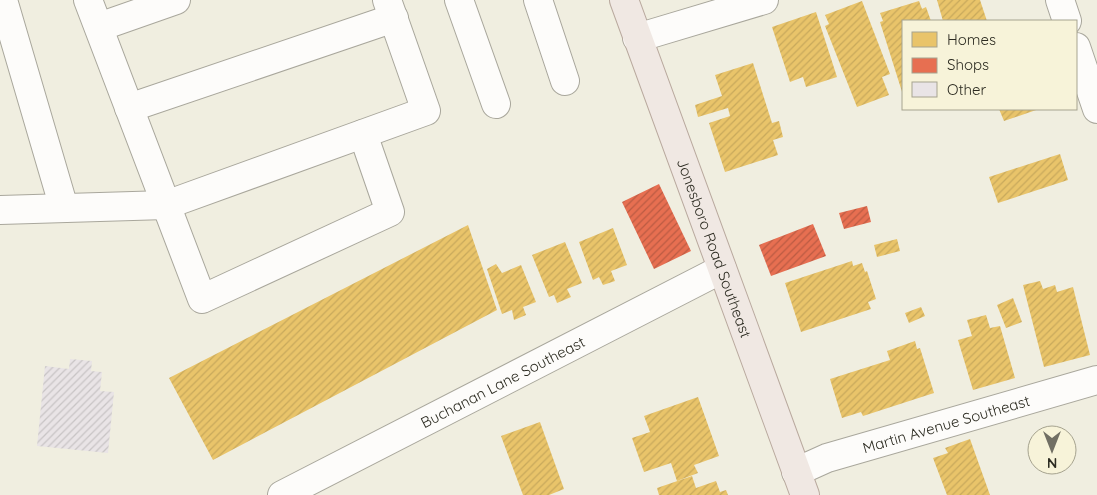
<svg xmlns="http://www.w3.org/2000/svg" width="1097" height="495" viewBox="0 0 1097 495" font-family="Quicksand,sans-serif">
<defs>
<pattern id="homes-hatch" width="6" height="6" patternUnits="userSpaceOnUse" patternTransform="scale(1.25)"><rect width="6" height="6" fill="#e9c46a"/><path d="M-1 1l2-2M0 6l6-6M5 7l2-2" fill="none" stroke="#c8a95c"/></pattern>
<pattern id="shops-hatch" width="6" height="6" patternUnits="userSpaceOnUse" patternTransform="scale(1.25)"><rect width="6" height="6" fill="#e76f51"/><path d="M-1 1l2-2M0 6l6-6M5 7l2-2" fill="none" stroke="#bb5b43"/></pattern>
<pattern id="building-hatch" width="6" height="6" patternUnits="userSpaceOnUse" patternTransform="scale(1.25)"><rect width="6" height="6" fill="#e9e4e6"/><path d="M-1 1l2-2M0 6l6-6M5 7l2-2" fill="none" stroke="#c8c4c5"/></pattern>
</defs>
<rect width="100%" height="100%" fill="#f0eee0"/>
<path fill="url(#homes-hatch)" d="M937,0H980L987,21H943Z
M862,1L890,74L882,77L889,95L857,107L825,26L829,24L825,15Z
M919,1L922,9L926,7L931,21H903V95L880,22L883,21L880,13Z
M816,12L837,77L806,87L803,77L790,82L772,27Z
M753,63L772,123L779,121L783,137L773,140L778,155L725,172L709,123L730,116L728,108L698,117L695,105L722,96L715,75Z
M999,109H1039L1004,121Z
M1060,154L1068,180L998,203L989,177Z
M468,225L497,310L213,460L169,378Z
M613,228L627,265L611,271L615,281L603,285L599,277L593,280L579,242Z
M897,239L900,251L877,257L874,245Z
M565,242L582,283L567,289L571,297L557,303L554,295L549,297L532,255Z
M852,261L853,266L862,263L865,272L867,271L876,299L868,302L871,309L801,332L785,283Z
M496,264L502,273L521,265L536,302L523,307L526,315L514,320L512,310L502,314L487,269Z
M1040,281L1043,289L1055,285L1057,292L1073,287L1090,355L1044,367L1023,285Z
M1013,298L1022,322L1006,328L997,305Z
M921,307L925,316L909,323L905,313Z
M986,315L990,328L1000,326L1015,378L973,390L958,340L972,336L967,320Z
M915,341L917,349L920,348L934,393L863,416L861,412L842,418L830,379L890,360L887,351Z
M698,397L719,456L694,465L698,473L677,481L671,463L644,472L632,438L650,432L644,416Z
M540,422L564,489L549,495H523L501,436Z
M970,439L990,495H947L933,458L948,453L945,448Z
M692,476L696,488L716,481L720,492L726,490L728,495H659L657,488Z"/>
<path fill="url(#shops-hatch)" d="M659,184L691,251L654,269L622,202Z
M867,206L871,222L844,229L839,213Z
M813,224L826,256L771,276L759,245Z"/>
<path fill="url(#building-hatch)" d="M70,359L92,361L91,371L102,372L100,391L114,392L108,453L37,446L45,366L69,369Z"/>
<g fill="none" stroke-linecap="round" stroke-linejoin="round">
<g stroke="#a9a79c" stroke-width="30">
<g id="minor">
<path d="M3,0L64,208"/>
<path d="M88,0L202,299L390,212L363,134"/>
<path d="M459,0L496,104"/>
<path d="M538,0L565,81"/>
<path d="M1060,0L1067,21"/>
<path d="M99,27L176,0"/>
<path d="M637,38L764,0"/>
<path d="M1076,47L1097,109"/>
<path d="M129,108L394,18"/>
<path d="M0,210L166,205L426,111L387,0"/>
<path id="s1" d="M796,472L827,458L1097,380"/>
<path id="s2" d="M282,495L722,269"/>
</g>
</g>
<g stroke="#b9a99e" stroke-width="30">
<g id="major">
<path id="s3" d="M624,0L805,495"/>
</g>
</g>
<use href="#minor" stroke="#fdfcfa" stroke-width="28"/>
<use href="#major" stroke="#f0e8e3" stroke-width="28"/>
</g>
<g text-anchor="middle" dominant-baseline="central" stroke-width="5" stroke-linejoin="round" paint-order="stroke">
<g font-size="15" fill="#2c2b21" stroke="#f7f3d9">
<text stroke="none"><textPath href="#s3" startOffset="264">Jonesboro Road Southeast</textPath></text>
<text stroke="none"><textPath href="#s2" startOffset="248">Buchanan Lane Southeast</textPath></text>
<text stroke="none"><textPath href="#s1" startOffset="158">Martin Avenue Southeast</textPath></text>
</g>
</g>
<rect x="902" y="20" width="175" height="90" fill="#f7f3d9" stroke="#a6a38f"/>
<rect x="912" y="32" width="25" height="15" fill="#e9c46a" stroke="#a6a38f"/>
<text x="947" y="45" font-size="15" fill="#2c2b21">Homes</text>
<rect x="912" y="58" width="25" height="15" fill="#e76f51" stroke="#a6a38f"/>
<text x="947" y="70" font-size="15" fill="#2c2b21">Shops</text>
<rect x="912" y="82" width="25" height="15" fill="#e9e4e6" stroke="#a6a38f"/>
<text x="947" y="95" font-size="15" fill="#2c2b21">Other</text>
<g transform="translate(1052 450) rotate(180)"><circle r="24" fill="#f7f3d9" stroke="#a6a38f"/>
<path d="M0-4L9 19L0 12L-9 19Z" fill="#716f64"/>
<text y="-8" font-size="14" font-weight="bold" text-anchor="middle" fill="#2c2b21">N</text>
</g>
</svg>
